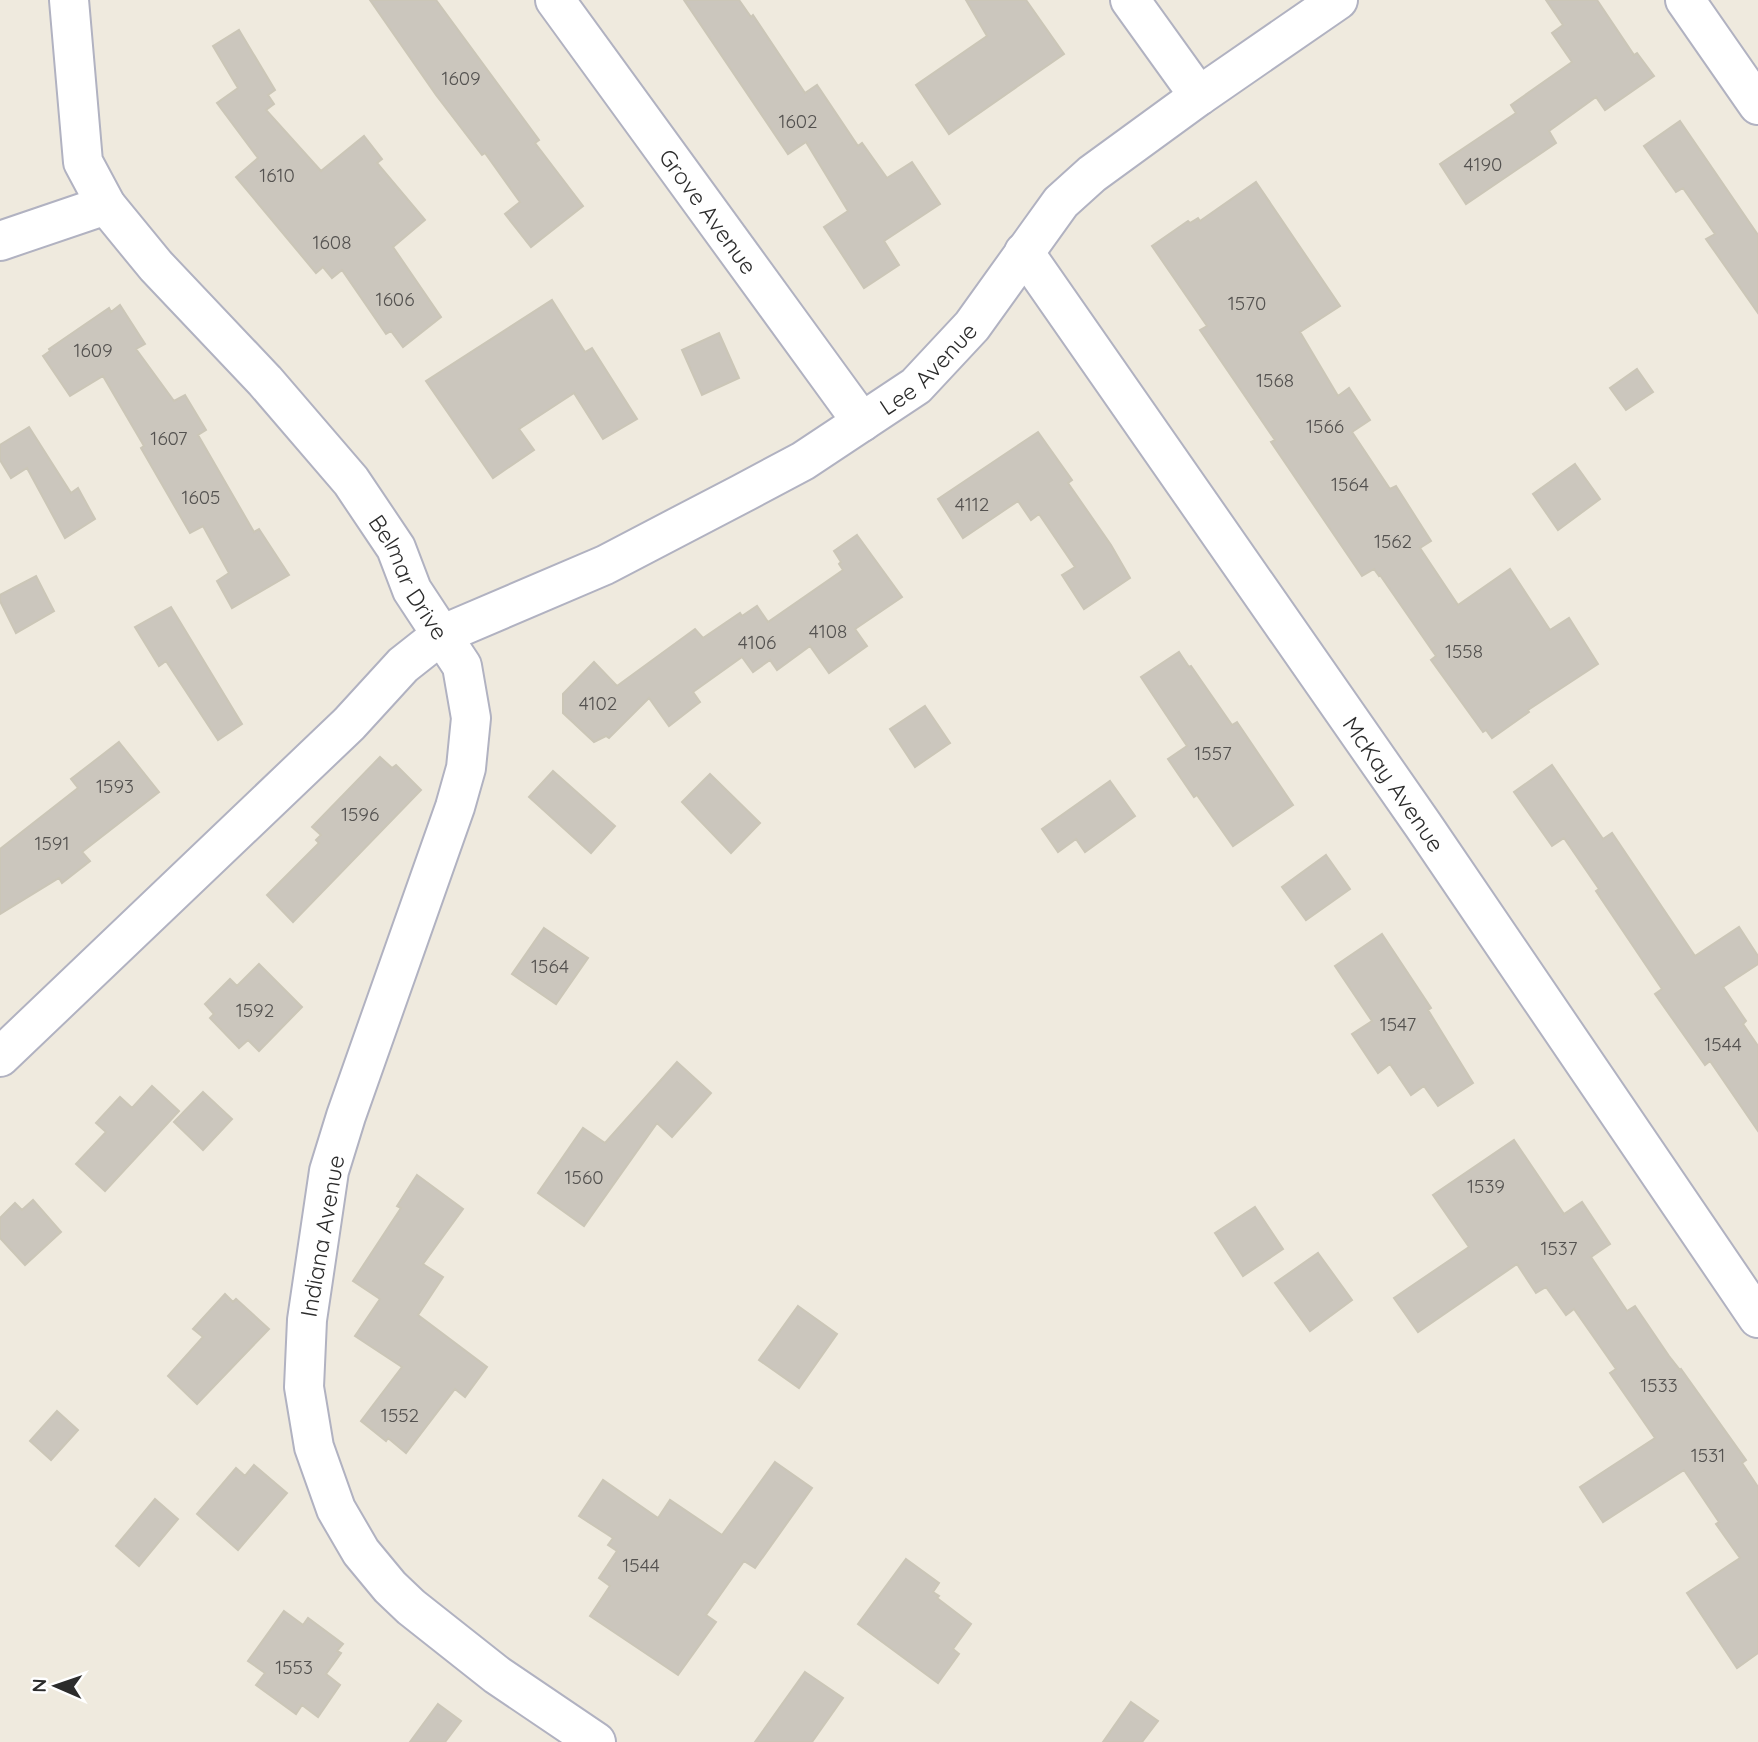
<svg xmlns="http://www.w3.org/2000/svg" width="1758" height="1742" viewBox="0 0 1758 1742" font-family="Quicksand,sans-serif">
<rect width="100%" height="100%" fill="#efeade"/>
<path fill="#cbc6bd" stroke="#cbc6b7" stroke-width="2" d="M370,0H436L539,140L535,143L583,206L531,247L505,214L520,202L485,153L482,155L436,95Z
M684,0H739L751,17L753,15L805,93L817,85L858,146L862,143L887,178L912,162L940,204L884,241L899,265L864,288L824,227L848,211L806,142L788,154Z
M966,0H1026L1064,54L949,134L916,85L987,36Z
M1546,0H1597L1634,55L1637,53L1654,76L1605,110L1596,97L1549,131L1556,143L1466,204L1440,164L1516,113L1511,105L1572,62L1552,33L1563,25Z
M239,30L275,90L268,95L274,104L266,110L321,171L364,136L382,159L377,163L425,220L393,247L441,317L403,347L391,331L386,334L342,270L332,278L323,267L316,273L236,177L258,158L217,103L238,88L213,46Z
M1680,121L1758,235V313L1706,239L1715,234L1683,188L1676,192L1644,146Z
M1256,182L1340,306L1300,332L1338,396L1349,388L1370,420L1352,432L1390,489L1396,486L1431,541L1420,548L1458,605L1510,569L1550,630L1569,618L1598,664L1528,710L1529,712L1492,738L1486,730L1483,732L1431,660L1436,656L1380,575L1379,576L1374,569L1362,576L1271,442L1275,440L1200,330L1207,326L1152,246L1188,221L1190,223L1198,218L1200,221Z
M552,300L585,352L592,348L637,419L603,439L574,393L519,429L534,450L493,478L426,381Z
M120,305L145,344L136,349L174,401L185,395L206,430L198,435L254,532L259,529L289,575L232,608L217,581L229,573L203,526L190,533L141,448L144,446L103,376L70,396L43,356L50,351L49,349L109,308L111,312Z
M719,333L739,378L702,395L682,350Z
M1637,369L1653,392L1626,410L1610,388Z
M29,427L71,493L78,488L95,519L65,538L27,468L11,478L0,460V445Z
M1038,432L1072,480L1068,483L1111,545L1130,578L1084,609L1062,575L1075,567L1039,514L1031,520L1018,501L963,538L938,499Z
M1575,464L1600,499L1558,530L1533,494Z
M857,535L902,597L855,629L867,646L829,673L810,646L777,670L770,660L753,672L742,657L693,692L700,702L669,726L649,698L609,738L606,736L594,742L563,713V694L594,662L617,686L695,629L703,638L740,613L742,616L757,606L768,622L843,570L839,564L841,562L834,551Z
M36,576L54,611L16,633L0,601V595Z
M171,607L242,724L218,740L166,661L159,666L135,627Z
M1179,652L1189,667L1191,666L1232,725L1237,722L1293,805L1233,846L1197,795L1194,797L1168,759L1187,746L1141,677Z
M925,706L950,743L915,767L890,729Z
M119,742L159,792L82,852L90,861L62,883L59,878L0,914V849L78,788L71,779Z
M380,757L392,768L396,765L421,790L293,922L267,895L319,843L316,840L321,835L312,827Z
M1552,765L1603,839L1612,833L1695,956L1739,927L1758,956V964L1723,987L1746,1021L1743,1024L1758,1046V1131L1710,1061L1705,1065L1655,994L1662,989L1596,891L1599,889L1564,838L1552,846L1514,792Z
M553,771L615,826L591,853L529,797Z
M710,774L760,823L731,853L682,802Z
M1110,781L1135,816L1085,852L1076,839L1058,852L1042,829Z
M1326,855L1350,889L1306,920L1282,887Z
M544,928L588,958L556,1004L512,974Z
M1382,934L1431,1008L1428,1010L1473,1083L1438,1106L1424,1086L1411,1095L1390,1064L1378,1073L1352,1034L1372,1021L1335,966Z
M259,964L302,1007L259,1051L248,1040L239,1048L210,1018L214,1014L205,1004L230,979L237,986Z
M677,1062L711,1093L672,1137L657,1123L584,1226L538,1193L583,1128L605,1143Z
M152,1086L179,1111L105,1191L76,1164L106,1132L96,1123L120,1097L132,1108Z
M203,1092L232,1119L203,1150L174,1122Z
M1514,1140L1564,1214L1582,1202L1610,1244L1591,1257L1627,1311L1635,1306L1669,1356L1680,1370L1681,1369L1746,1460L1742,1463L1758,1487V1653L1737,1668L1687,1593L1740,1558L1716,1524L1719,1522L1684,1470L1603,1522L1580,1487L1655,1438L1610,1373L1616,1369L1574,1309L1566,1315L1546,1287L1536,1293L1517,1264L1418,1332L1394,1298L1469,1247L1433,1195Z
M417,1175L463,1209L423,1264L443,1277L418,1315L487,1367L465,1397L455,1389L406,1453L388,1438L386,1441L361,1421L402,1367L355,1336L380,1299L353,1281L401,1208L397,1206Z
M33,1200L61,1232L25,1265L0,1238V1218L15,1203L22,1210Z
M1255,1207L1283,1249L1243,1276L1215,1233Z
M1318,1253L1352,1300L1310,1331L1275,1283Z
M225,1294L233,1302L236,1299L269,1329L197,1404L168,1376L203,1337L193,1329Z
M798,1306L837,1334L799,1388L759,1360Z
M57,1411L78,1430L51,1460L30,1441Z
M775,1462L812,1488L755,1568L744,1561L706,1615L716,1622L678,1675L590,1616L610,1586L599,1578L617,1551L608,1545L613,1538L579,1516L603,1480L658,1518L670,1500L722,1535Z
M254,1465L287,1493L238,1550L197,1514L236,1468L245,1476Z
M155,1499L178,1519L139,1566L116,1546Z
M906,1559L939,1583L933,1592L939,1596L937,1598L971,1624L953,1649L959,1654L938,1683L858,1624Z
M284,1611L303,1625L308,1618L343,1644L337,1651L341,1653L326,1674L340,1685L318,1717L302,1705L296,1714L256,1685L265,1673L248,1661Z
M805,1672L843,1698L812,1742H755Z
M1131,1702L1158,1721L1142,1742H1103Z
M438,1704L461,1721L445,1742H410Z"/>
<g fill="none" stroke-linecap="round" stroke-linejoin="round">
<g stroke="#b1b2c1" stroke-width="42">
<g id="street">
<path id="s1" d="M69,0L83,162L106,205L156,266L265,381L351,481L396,548L412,590L462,666L471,718L466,768L455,807L346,1116L329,1171L307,1320L304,1387L314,1447L336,1509L361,1552L390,1587L411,1607L497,1675L596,1742"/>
<path id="s2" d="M555,0L862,422"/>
<path d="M1130,0L1199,96"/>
<path d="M1685,0L1758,105"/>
<path d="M0,241L106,205"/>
<path id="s3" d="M1024,252L1423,825L1758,1318"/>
<path id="s4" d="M0,1057L349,724L403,665L441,635L605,565L741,494L803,461L916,386L972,326L1061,202L1092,174L1199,96L1338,0"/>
</g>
</g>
<use href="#street" stroke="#fff" stroke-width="38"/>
</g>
<g text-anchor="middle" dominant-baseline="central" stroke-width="5" stroke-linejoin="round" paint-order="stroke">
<g font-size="19" fill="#545250">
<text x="461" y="78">1609</text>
<text x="798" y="121">1602</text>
<text x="1483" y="164">4190</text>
<text x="277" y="175">1610</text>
<text x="332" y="242">1608</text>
<text x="395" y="299">1606</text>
<text x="1247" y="303">1570</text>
<text x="93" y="350">1609</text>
<text x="1275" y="380">1568</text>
<text x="1325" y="426">1566</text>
<text x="169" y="438">1607</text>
<text x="1350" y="484">1564</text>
<text x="201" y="497">1605</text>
<text x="972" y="504">4112</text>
<text x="1393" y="541">1562</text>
<text x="828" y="631">4108</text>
<text x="757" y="642">4106</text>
<text x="1464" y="651">1558</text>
<text x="598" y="703">4102</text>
<text x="1213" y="753">1557</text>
<text x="115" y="786">1593</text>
<text x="360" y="814">1596</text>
<text x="52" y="843">1591</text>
<text x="550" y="966">1564</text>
<text x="255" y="1010">1592</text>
<text x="1398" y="1024">1547</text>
<text x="1723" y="1044">1544</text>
<text x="584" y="1177">1560</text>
<text x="1486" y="1186">1539</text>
<text x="1559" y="1248">1537</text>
<text x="1659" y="1385">1533</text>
<text x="400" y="1415">1552</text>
<text x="1708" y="1455">1531</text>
<text x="641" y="1565">1544</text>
<text x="294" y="1667">1553</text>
</g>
<g font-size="23" fill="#2c2c2c" stroke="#fff">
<text stroke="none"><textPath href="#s2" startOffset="261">Grove Avenue</textPath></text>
<text stroke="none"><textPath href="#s4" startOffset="1169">Lee Avenue</textPath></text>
<text stroke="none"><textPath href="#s1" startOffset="693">Belmar Drive</textPath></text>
<text stroke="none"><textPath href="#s3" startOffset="648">McKay Avenue</textPath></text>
<text transform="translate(322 1236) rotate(-80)">Indiana Avenue</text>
</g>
</g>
<g transform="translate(56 1686) rotate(272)" stroke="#ffffff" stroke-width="5" paint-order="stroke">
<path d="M0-5L12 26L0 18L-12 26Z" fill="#2c2c2c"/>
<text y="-10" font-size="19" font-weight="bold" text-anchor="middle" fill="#2c2c2c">N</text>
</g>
</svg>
